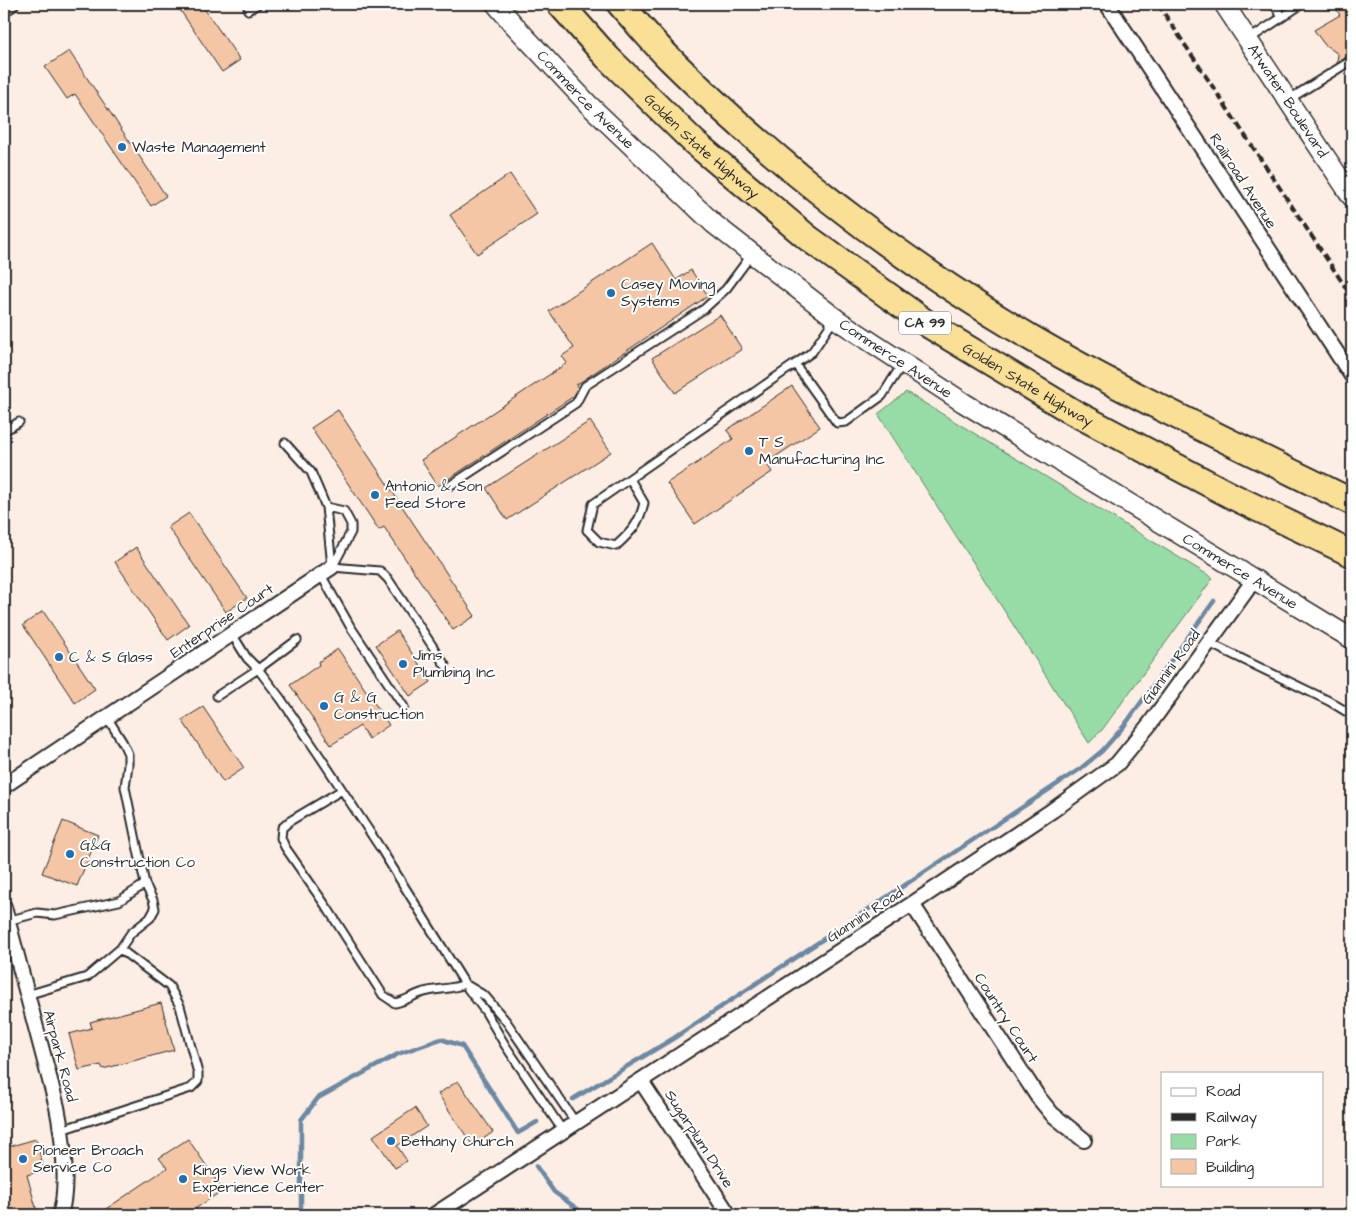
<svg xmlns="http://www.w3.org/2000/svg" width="1356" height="1219" viewBox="0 0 1356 1219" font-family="'Architects Daughter',sans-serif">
<rect width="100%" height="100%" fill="#fceee4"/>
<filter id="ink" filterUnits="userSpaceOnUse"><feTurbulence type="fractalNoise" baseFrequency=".02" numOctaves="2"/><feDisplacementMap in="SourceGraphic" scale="10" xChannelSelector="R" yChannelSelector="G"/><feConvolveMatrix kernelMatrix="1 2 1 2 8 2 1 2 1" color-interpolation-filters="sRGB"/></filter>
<g filter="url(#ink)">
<path fill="#97dba6" stroke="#618368" d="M906,392L1213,578L1102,730L1089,743L878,414Z"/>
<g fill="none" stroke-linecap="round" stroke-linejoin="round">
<path stroke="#6d88a3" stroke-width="4.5" d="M573,1099L674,1038L1080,769L1102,751L1124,726L1214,601
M536,1166L554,1192L586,1215
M299,1215L301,1209V1120L318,1098L398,1054L441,1039L462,1046L518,1133L537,1122"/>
</g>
<path fill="#f5c6a5" stroke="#2b2b2b" d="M176,4H201L240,60L222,72Z
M1333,4H1352V47L1345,58L1337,63L1338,54L1324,44L1314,30L1340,15Z
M69,51L166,196L151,206L75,94L67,99L45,67Z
M510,174L537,214L477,254L450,215Z
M652,243L676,280L691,270L708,296L576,385L578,388L574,396L438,486L421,460L567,363L562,356L574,348L549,311Z
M720,315L742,349L675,393L652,358Z
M792,386L820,427L766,463L772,472L695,524L667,483L733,439L727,430Z
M338,410L475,616L453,630L384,527L379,530L311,428Z
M590,421L611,452L507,520L486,488Z
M189,513L247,598L226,612L168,527Z
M136,547L189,625L168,640L115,562Z
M43,611L95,689L75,703L23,625Z
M397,631L431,682L410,696L376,645Z
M338,649L389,725L369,739L360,726L331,745L290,685L319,665L318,662Z
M203,707L244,768L223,782L182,720Z
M63,821L98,835L77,886L42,873Z
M161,1003L174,1050L103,1069L101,1065L79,1070L69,1034L92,1028L90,1022Z
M458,1081L493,1132L473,1146L438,1094Z
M415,1108L427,1126L397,1146L407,1161L395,1168L373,1136Z
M36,1139L44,1170L27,1175L38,1215H4V1148Z
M188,1139L223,1190L186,1215H97L167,1168L159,1158Z"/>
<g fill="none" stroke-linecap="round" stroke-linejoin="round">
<g stroke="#2b2b2b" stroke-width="11">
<path id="lane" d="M1274,4L1282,17
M248,10L258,4
M1248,40L1302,4
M1288,100L1352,60
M835,318L812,352L795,364L837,423L846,422L882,396L903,363
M4,431L19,422
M285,443L311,472L326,507L332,567
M630,479L644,503C639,524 632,531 616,546L599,542L587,530L593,504L795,364
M451,485L576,403L585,386L704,309L726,289L752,254
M326,507L344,511L351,524V532L333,566
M332,567L380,571L388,579L445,665
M321,575L350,626L404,707
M232,634L247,658L258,669L281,699L321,758L381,849L465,984C451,990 435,988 421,993C412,996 405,1001 395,1003L383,995L328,909L285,847L281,838L282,828L290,821L342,790
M1209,643L1329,701L1352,715
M217,696L258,669L297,640
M7,921L37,913L55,915L119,901L145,884L125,787L128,765V754L123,743L107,717
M465,984L485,996L506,1021L576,1123
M468,989L485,1011L505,1045L563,1131
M27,995L87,977L120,949L131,933L150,918L155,909L153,900L145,884
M61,1130L191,1088L198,1081V1073L180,1006L169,986L120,949"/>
</g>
<g stroke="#2b2b2b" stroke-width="18">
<path id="street" d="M1107,4L1352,376
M4,8L11,4
M4,786L332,567
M912,904L1038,1097L1052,1114L1084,1140
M4,907L57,1107C63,1137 69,1186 60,1215
M641,1081L729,1215
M434,1215L912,904L1053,810L1117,764L1149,725L1254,580"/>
</g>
<g stroke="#2b2b2b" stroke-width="22">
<g id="secondary">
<path id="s1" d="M496,4L514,25L589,105L714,224L839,321L964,403L1352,639"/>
<path id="s2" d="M1224,4L1352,197"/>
</g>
</g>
<g stroke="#2b2b2b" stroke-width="29">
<g id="highway">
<path id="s3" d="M560,4L608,58L694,142L808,238L929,325L1073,412L1234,497L1352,554"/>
<path d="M620,4C637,23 653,42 671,60C779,167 902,262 1033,339C1136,399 1246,449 1352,502"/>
</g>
</g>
<use href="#lane" stroke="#fff" stroke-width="7"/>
<use href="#street" stroke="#fff" stroke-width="14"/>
<use href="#secondary" stroke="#fff" stroke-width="19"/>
<use href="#highway" stroke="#fadf96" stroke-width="25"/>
<path stroke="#2b2b2b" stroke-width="4" stroke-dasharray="8 4" stroke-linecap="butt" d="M1158,4L1352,297"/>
</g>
</g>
<g fill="#1f6fb2" stroke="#fff" stroke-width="2">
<circle cx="122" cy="147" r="5"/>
<circle cx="611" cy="293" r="5"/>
<circle cx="749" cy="451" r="5"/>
<circle cx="375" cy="495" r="5"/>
<circle cx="59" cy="657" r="5"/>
<circle cx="403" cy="664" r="5"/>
<circle cx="324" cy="706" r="5"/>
<circle cx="70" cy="854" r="5"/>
<circle cx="391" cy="1141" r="5"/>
<circle cx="23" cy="1159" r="5"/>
<circle cx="183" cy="1179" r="5"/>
</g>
<g text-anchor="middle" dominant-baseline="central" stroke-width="4" stroke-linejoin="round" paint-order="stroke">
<rect fill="#fff" stroke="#6b6b6b" stroke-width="1" x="899" y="311.5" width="52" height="23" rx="4"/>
<g font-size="14" font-weight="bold" fill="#2b2b2b">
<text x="925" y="323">CA 99</text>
</g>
<g font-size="15" fill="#2b2b2b" stroke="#fff">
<text stroke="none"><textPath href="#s1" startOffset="131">Commerce Avenue</textPath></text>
<text stroke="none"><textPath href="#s2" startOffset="116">Atwater Boulevard</textPath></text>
<text stroke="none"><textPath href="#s3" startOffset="201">Golden State Highway</textPath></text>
<text transform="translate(1243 181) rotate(57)">Railroad Avenue</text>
<text stroke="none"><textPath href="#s1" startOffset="536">Commerce Avenue</textPath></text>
<text stroke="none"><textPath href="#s3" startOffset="606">Golden State Highway</textPath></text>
<text stroke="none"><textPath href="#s1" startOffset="941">Commerce Avenue</textPath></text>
<text transform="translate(222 621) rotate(-34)">Enterprise Court</text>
<text transform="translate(1171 667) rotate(-54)">Giannini Road</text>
<text transform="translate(865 915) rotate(-33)">Giannini Road</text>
<text transform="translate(1006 1018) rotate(57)">Country Court</text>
<text transform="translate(60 1056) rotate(75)">Airpark Road</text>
<text transform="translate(699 1139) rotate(57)">Sugarplum Drive</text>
</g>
<g font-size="15" fill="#2b2b2b" stroke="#fff" text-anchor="start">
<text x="132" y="147">Waste Management</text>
<text x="621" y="284">Casey Moving<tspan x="621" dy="17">Systems</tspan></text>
<text x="759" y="442">T S<tspan x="759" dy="17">Manufacturing Inc</tspan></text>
<text x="385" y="486">Antonio &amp; Son<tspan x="385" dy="17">Feed Store</tspan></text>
<text x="413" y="655">Jims<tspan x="413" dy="17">Plumbing Inc</tspan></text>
<text x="69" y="657">C &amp; S Glass</text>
<text x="334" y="697">G &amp; G<tspan x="334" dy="17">Construction</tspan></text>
<text x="80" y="845">G&amp;G<tspan x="80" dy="17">Construction Co</tspan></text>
<text x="401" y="1141">Bethany Church</text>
<text x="33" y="1150">Pioneer Broach<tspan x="33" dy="17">Service Co</tspan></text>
<text x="193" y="1170">Kings View Work<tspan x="193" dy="17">Experience Center</tspan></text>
</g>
</g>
<rect width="1356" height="1219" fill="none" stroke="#fff" stroke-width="20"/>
<rect x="10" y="10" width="1336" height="1199" fill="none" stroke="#2b2b2b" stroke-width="2" filter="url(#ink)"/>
<rect x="1161" y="1072" width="162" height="115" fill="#ffffff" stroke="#aaaaaa"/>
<rect x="1171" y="1088" width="25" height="8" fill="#ffffff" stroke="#aaaaaa"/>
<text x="1206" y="1096" font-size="15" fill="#2b2b2b">Road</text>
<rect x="1171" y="1113" width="25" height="8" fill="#2b2b2b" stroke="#aaaaaa"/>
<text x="1206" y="1122" font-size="15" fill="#2b2b2b">Railway</text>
<rect x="1171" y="1134" width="25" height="15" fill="#97dba6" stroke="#aaaaaa"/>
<text x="1206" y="1146" font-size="15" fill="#2b2b2b">Park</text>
<rect x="1171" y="1159" width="25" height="15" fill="#f5c6a5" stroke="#aaaaaa"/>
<text x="1206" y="1172" font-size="15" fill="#2b2b2b">Building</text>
</svg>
